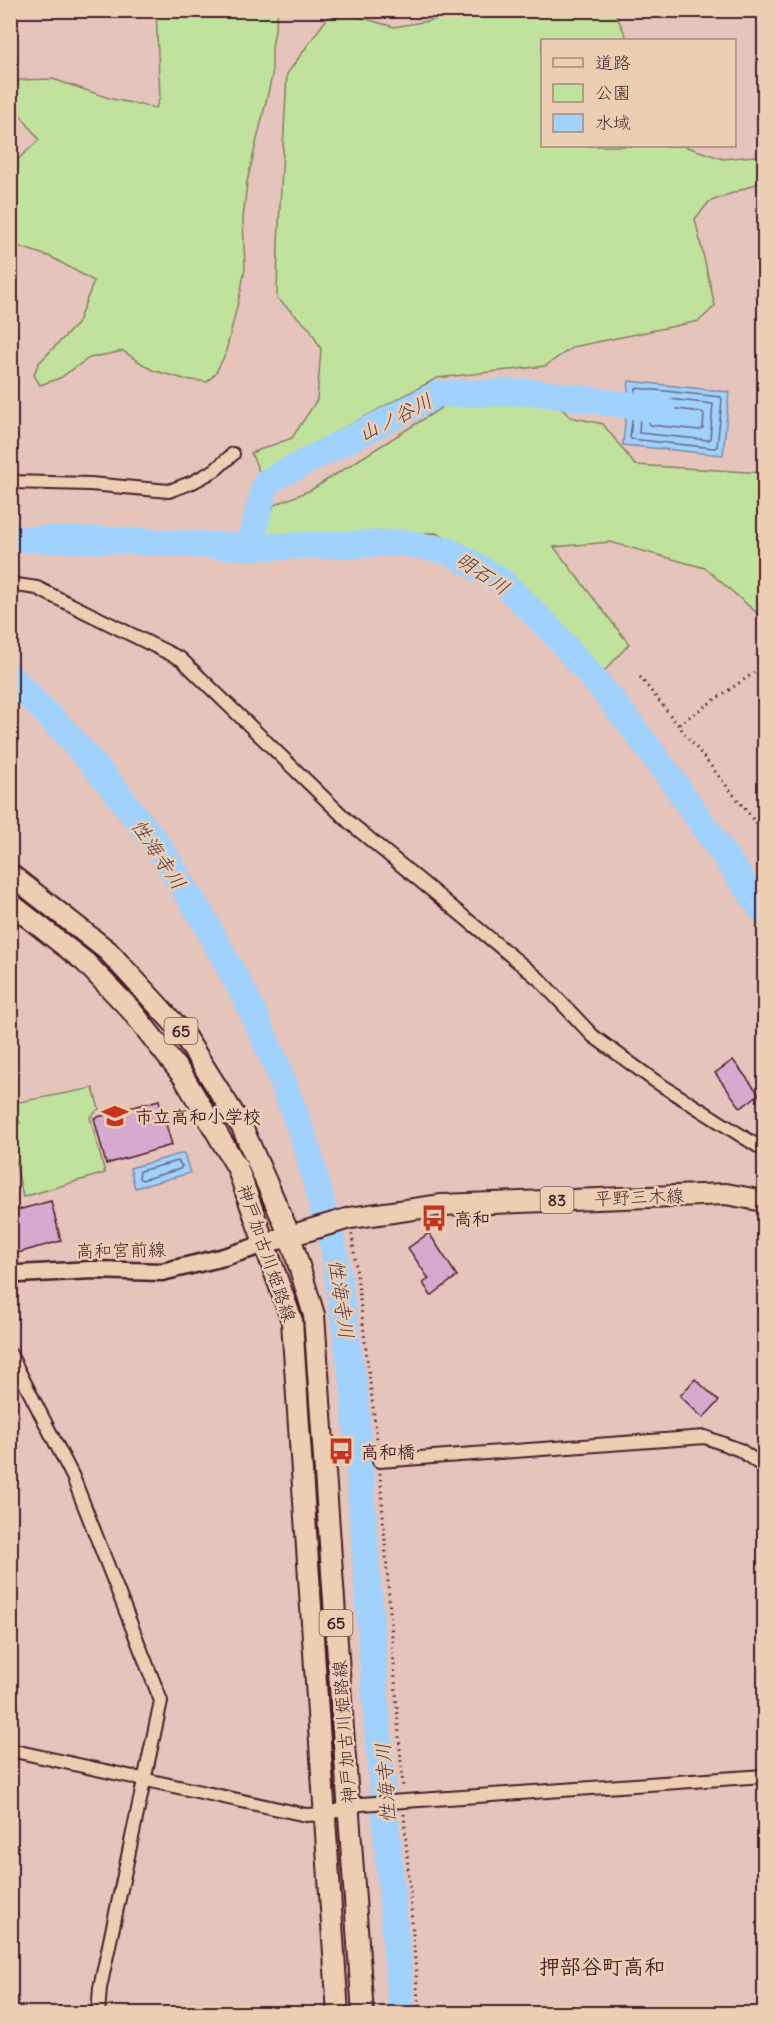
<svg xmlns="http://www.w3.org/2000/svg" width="775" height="2024" viewBox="0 0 775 2024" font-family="Delius,'Klee One',sans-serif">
<rect width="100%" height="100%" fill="#e5c4bb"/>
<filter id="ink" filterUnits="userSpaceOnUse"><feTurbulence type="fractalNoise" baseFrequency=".0167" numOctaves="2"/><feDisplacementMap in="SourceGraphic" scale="12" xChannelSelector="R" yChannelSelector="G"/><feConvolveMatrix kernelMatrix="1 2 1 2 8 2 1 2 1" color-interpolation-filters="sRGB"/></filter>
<g filter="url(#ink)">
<path fill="#c0e29c" stroke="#858064" stroke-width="1.5" d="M156,11H278L272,48V76L247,182L243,219L245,268L241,290L225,355L215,374L207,382L184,379L152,370L123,351L89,358L60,378L40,385L34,375L38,364L77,324L94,281L51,257L11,244V166L39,140C26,120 4,104 19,80L53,79L112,99L156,108L160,97Z
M471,11H614L628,40H542V146H684L723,159L764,155V181L709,202L695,219L715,306L699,321L573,347L545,366L437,378L260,473L251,453L292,438L317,400L321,349L310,329L277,298L278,244L287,74L328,17L352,15L394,27L462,15Z
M452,401L557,404L570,417L603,424L635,465L764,473V619L705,568L610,542L554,547L629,644L600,676L498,566L436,533L262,534L274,505L311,490Z
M93,1088L99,1109L90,1117L105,1173L23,1197L11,1140V1126L20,1123L14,1103Z"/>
<path fill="#a0d2fd" stroke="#7e8aa9" stroke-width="1.5" d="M629,381L729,392L723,455L623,445Z
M184,1153L190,1173L135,1188L130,1168Z"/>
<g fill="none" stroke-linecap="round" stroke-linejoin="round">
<path stroke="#6c677f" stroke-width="1.5" d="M636,388L721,397L722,400L717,447L714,448L631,439L630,437Z
M643,396L713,404L710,439L708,440L639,433L641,399Z
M652,406L702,412L704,414L703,428L700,430L650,425C647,421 648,409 652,406Z
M178,1161L182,1166L180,1169L142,1180L139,1178L140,1171Z"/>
<path stroke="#a0d2fd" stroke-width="27" d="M10,539L109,540L249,547L405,543L449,551L501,581L552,631L609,697L660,763L764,912
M249,547L266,482L438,394L535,392L662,410
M10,677L67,734L111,785L156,843L204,920L248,1002L275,1062L306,1144L334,1249L354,1388L377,1718L402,2014"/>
</g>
<path fill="#d6aacf" stroke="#4a1f2b" stroke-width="1.5" d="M733,1060L759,1094L741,1108L715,1073Z
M159,1100L172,1145L106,1164L94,1118Z
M51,1201L61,1241L10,1255V1212Z
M429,1233L457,1276L431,1296L423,1283L429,1279L408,1248Z
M695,1379L719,1401L703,1418L680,1396Z"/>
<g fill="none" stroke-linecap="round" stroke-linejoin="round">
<g stroke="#4a1f2b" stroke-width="16">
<path id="street" d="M10,482L90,484L169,491L193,482L215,470L233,454
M10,584L37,588L181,659L349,822L539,979L593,1036L655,1081L764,1150
M10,1354L73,1477L161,1701L100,1988L98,2014
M379,1461L705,1437L740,1450L764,1467
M10,1750L306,1815L326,1814L361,1804L764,1776"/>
</g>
<g stroke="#4a1f2b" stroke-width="21">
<path id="secondary" d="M10,1277L19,1274L92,1270L162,1272L224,1257L265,1244"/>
</g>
<g stroke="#4a1f2b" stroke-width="24">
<path id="primary" d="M10,874L108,951L182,1032L242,1127L290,1236L314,1315L363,2014
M10,903L85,962L131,1010L183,1076L237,1167L292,1321L338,2014
M279,1239L350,1218L442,1205L726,1194L764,1201"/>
</g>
<path stroke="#4a1f2b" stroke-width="3" stroke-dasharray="1.5 4.5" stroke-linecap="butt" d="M640,677L764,833
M679,724L764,666
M352,1234L378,1448
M380,1473L403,1789
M404,1814L419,2014"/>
<use href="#street" stroke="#eccfb3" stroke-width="12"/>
<use href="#secondary" stroke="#eccfb3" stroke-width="16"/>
<use href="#primary" stroke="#eccfb3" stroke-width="20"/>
</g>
</g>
<defs>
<g id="school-bare" transform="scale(2.07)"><path d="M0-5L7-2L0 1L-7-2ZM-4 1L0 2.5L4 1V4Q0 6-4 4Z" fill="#c8321e" stroke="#eccfb3" stroke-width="2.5" paint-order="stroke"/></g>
<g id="bus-bare" transform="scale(2.07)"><path d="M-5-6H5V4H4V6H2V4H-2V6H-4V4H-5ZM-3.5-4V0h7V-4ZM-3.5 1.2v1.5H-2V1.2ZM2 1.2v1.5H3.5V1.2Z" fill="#c8321e" stroke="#eccfb3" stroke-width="2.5" paint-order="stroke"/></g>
</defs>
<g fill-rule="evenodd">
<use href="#school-bare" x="115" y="1116"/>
<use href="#bus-bare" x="434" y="1218"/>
<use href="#bus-bare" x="341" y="1451"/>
</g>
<g text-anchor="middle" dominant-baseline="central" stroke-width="5" stroke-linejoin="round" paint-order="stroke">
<g fill="#eccfb3" stroke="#7b5454" stroke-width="1.5">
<rect x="164.5" y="1018" width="33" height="26" rx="4.5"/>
<rect x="540.5" y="1187" width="33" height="26" rx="4.5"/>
<rect x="319.5" y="1610" width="33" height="26" rx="4.5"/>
</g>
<g font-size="16" font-weight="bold" fill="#4a1f2b">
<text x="181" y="1031">65</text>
<text x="557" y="1200">83</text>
<text x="336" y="1623">65</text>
</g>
<g font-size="18" font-weight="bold" fill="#4a1f2b" stroke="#eccfb3" text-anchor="start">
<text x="135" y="1116">市立高和小学校</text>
<text x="454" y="1218">高和</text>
<text x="361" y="1451">高和橋</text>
</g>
<g font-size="18" fill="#4a1f2b" stroke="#eccfb3">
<text transform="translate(639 1197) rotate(-2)">平野三木線</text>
<text transform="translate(121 1250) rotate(-1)">高和宮前線</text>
<text transform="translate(267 1253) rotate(71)">神戸加古川姫路線</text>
<text transform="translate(344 1732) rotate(-94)">神戸加古川姫路線</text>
</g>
<g font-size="20" font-style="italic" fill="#573a4a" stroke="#eccfb3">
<text transform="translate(395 417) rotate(-27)">山ノ谷川</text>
<text transform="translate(483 573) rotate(34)">明石川</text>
<text transform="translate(159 854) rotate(56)">性海寺川</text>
<text transform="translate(342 1299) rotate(82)">性海寺川</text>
<text transform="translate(385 1783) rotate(-94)">性海寺川</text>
</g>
<g font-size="21" font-weight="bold" fill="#4a1f2b" stroke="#eccfb3">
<text x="602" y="1966">押部谷町高和</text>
</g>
</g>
<rect width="775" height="2024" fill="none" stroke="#eccfb3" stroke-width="36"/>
<rect x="18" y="18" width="739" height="1988" fill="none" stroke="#4a1f2b" stroke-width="2" filter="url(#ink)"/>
<rect x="541" y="39" width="195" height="108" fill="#eccfb3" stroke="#ab897d" stroke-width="1.5"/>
<rect x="553" y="58" width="30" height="9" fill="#eccfb3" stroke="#ab897d" stroke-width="1.5"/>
<text x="595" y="69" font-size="18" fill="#4a1f2b">道路</text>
<rect x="553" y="84" width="30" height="18" fill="#c0e29c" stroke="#ab897d" stroke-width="1.5"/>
<text x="595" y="99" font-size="18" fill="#4a1f2b">公園</text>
<rect x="553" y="114" width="30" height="18" fill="#a0d2fd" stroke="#ab897d" stroke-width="1.5"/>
<text x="595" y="129" font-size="18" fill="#4a1f2b">水域</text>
</svg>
